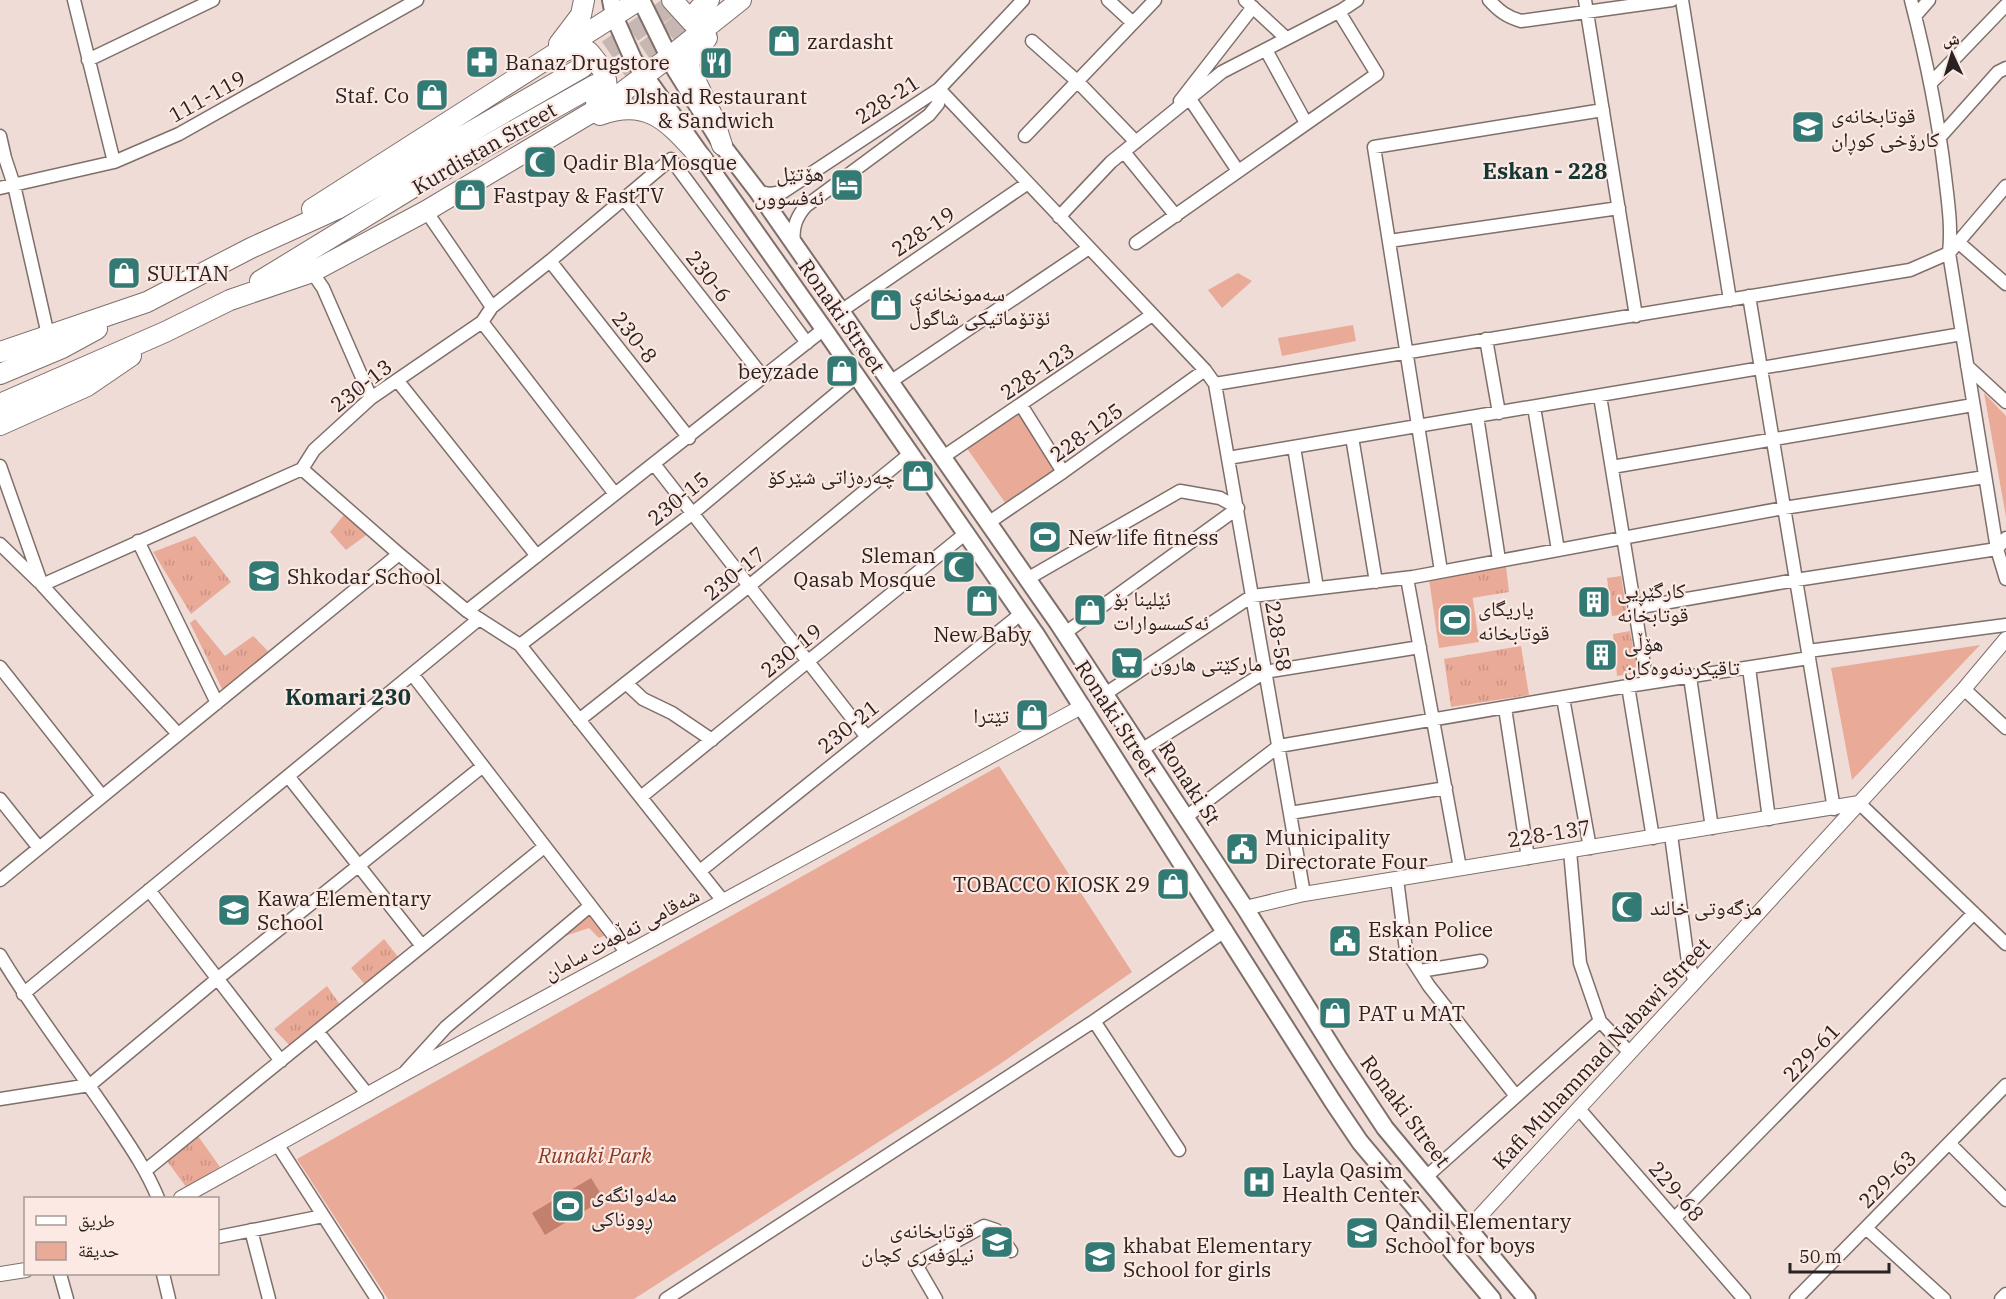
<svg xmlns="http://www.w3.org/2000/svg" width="2006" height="1299" viewBox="0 0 2006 1299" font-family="'IBM Plex Serif','Noto Naskh Arabic',serif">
<defs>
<pattern id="grass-tufts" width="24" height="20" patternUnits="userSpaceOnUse" patternTransform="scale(1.5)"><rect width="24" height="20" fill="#eaaa98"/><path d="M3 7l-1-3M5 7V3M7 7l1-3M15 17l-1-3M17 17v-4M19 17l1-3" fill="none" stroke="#c99283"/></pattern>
</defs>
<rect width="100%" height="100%" fill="#efdcd6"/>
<path fill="url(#grass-tufts)" d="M347,511L369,533L346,550L330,532Z
M195,536L231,582L191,614L153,552Z
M1506,566L1509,592L1472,598L1469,572Z
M1621,576L1627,614L1612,616L1607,578Z
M195,619L225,656L253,636L268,651L223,691L190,623Z
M1630,631L1638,673L1617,676L1613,634Z
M1521,646L1529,695L1451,707L1444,659Z
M588,915L606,935L599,938L589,928L562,937Z
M384,939L399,958L367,987L351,968Z
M327,986L341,1006L292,1048L274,1029Z
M198,1136L220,1167L186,1187L167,1161Z"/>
<path fill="#eaaa98" d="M1238,273L1252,281L1222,308L1208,290Z
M1353,325L1356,341L1282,356L1278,338Z
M1984,393L2006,416V517Z
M1022,412L1060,471L1006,504L966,447Z
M1469,572L1479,642L1439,648L1429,579Z
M1980,645L1852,780L1831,668Z
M999,766L1132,972L997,1066L634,1299H388L297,1159Z"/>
<path fill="#c3806d" d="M591,1178L604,1199L545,1235L532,1213Z"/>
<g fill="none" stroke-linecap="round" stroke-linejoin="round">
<path stroke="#c7b7b2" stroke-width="20" stroke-dasharray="20 10" stroke-linecap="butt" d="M583,67L679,0
M595,85L648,49L699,9"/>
<g stroke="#7f6f6a" stroke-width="15">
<path id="minor" d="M74,0L114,162
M1108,0L1133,23
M1245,0L1286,38
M1489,0C1499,11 1507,17 1521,21L1672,0
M1585,0L1636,316
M1682,0L1730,300
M1911,0C1926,58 1938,116 1945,176C1948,202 1952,227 1949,253L1997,549L2006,579
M1915,16L1929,0
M1032,41L1077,81L1136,142
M1266,50L1306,123
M88,60L213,0
M1931,83L2006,5
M939,89L1205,370L1215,384L1304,894
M1190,99L1238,171
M1180,101L1253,7
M0,136L5,158L14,185L48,335
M1025,136L1155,0
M1940,137L1998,72L2006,68
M1124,152L1176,216
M0,188L114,162L179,134L417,0
M758,192L770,194L783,192L939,89L1023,0
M624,199L763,377
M426,211L492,307
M1059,217L1111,162L1222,72L1342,10L1357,0
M1389,241L1619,208
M1958,242L2006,284
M794,243C792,228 796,217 806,206L929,115L938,104L939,89
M1136,243L1377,74L1339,12
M550,261L689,438
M312,272L323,288L371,398
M1749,296L1834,809
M841,311L1028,183
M482,322L615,494
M1486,339L1499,413
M1967,366L2006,402
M397,380L537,556
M890,382L1089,248
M1215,384L1910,270L1949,253L2006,186
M1600,396L1647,683
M1021,405L1063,472
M1534,407L1558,550
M1477,416L1499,560
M1352,437L1376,582
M1294,447L1317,588
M943,457L1152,315
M1228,458L1962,334
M654,464L866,736
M0,466L42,585L178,734
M1612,467L1973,405
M302,469L399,554L467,611L520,645L723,901
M988,523L1063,472L1205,370
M138,541L217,703
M0,544L39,582
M1441,571L1374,147L1603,110
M1407,578L1460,868
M1027,579L1180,491L1220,498L1238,508L1065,633
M42,585L302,469L314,450L371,398L482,322L492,307L550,261L671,159L807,343
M1635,608L1796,580L1997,549L2006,538
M467,611L824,329
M520,645L693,513L857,376
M1808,651L2006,625
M0,667L102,796
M1749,668L1769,819
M412,674L627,953
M1690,677L1712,828
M627,684L643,699L672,713L712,740
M1628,686L1653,838
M1964,689L2006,728
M1105,694L1252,596L1413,577L1784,508L1985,477
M1563,698L1590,848
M1505,708L1528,858
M579,720L749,586L911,453
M1141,750L1265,672L1420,647
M288,776L422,946
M641,797L966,533
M0,799L39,848
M1859,803L2006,944
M1290,813L1446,788
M1186,817L1279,746L1628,686L1809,658
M1671,835L1688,962L1695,982
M1570,851L1580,963L1600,1021L1630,1053
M700,871L1022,613
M1397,879L1406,950L1429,986L1516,1096
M0,880L399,554
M149,890L281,1061
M0,955C34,1012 75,1064 112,1119C130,1146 146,1169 158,1198
M1420,971L1481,961
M23,994L479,619
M1094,1021L1179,1150
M317,1031L368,1095
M406,1071L446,1027L590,906
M0,1099L90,1085L217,979L483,766
M1579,1109L1744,1299
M1949,1143L2006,1200
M277,1144L377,1299
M146,1170L544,847
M1426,1177L1600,1021
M1675,1218L1974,913
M1866,1228L1944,1299
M251,1230L269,1299
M218,1237L323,1216
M60,1274L67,1299
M163,1274L169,1299
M666,1299L1094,1021L1226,930
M936,1299L918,1268L922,1260L984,1226L996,1230L1011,1251
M1796,1299L2006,1085
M2001,1299L2006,1294"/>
</g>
<g stroke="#7f6f6a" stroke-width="16">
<path id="tertiary" d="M1245,908L1304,894L1859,803
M181,1198L404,1074L1083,706
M1468,1229L1964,689L2006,639
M0,1274L26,1270"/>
</g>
<g stroke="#7f6f6a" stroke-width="20">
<path id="secondary" d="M611,0L614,16L633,59L824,329L1037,636L1333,1102L1360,1142L1492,1299
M641,0L675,69L722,145L758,192L1058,623L1245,908L1340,1060L1385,1128L1527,1299"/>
</g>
<g stroke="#7f6f6a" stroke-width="22">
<path id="trunk" d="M672,0L692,22L702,24L714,16
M699,9L709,0
M707,38L691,57L689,67L713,117L722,145
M559,44L581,15L584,0
M561,53C567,50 573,47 579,48C588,48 592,56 597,62C608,77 612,90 596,102
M600,115C651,96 671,126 703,160
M312,209L639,0
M260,281L412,188L595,85
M0,352L147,302L251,248L337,209L583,67
M0,374L62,348L97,329
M0,404L165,332L230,300L312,272L426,211L609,102L668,58L741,0
M0,425L87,386L131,356"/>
</g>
<use href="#minor" stroke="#fff" stroke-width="12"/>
<use href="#tertiary" stroke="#fff" stroke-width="14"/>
<use href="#secondary" stroke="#fff" stroke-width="16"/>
<use href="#trunk" stroke="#fff" stroke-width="20"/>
</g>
<defs>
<g id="shop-square" transform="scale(1.725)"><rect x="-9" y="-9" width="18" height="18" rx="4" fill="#327a73" stroke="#fce9e3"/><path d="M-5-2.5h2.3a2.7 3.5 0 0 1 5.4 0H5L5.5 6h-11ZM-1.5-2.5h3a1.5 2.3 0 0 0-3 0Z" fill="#fff"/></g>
<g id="pharmacy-square" transform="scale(1.725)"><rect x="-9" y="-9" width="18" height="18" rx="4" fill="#327a73" stroke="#fce9e3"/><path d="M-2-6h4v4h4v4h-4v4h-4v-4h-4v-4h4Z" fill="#fff"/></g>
<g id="restaurant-square" transform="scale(1.725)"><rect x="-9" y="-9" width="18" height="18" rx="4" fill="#327a73" stroke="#fce9e3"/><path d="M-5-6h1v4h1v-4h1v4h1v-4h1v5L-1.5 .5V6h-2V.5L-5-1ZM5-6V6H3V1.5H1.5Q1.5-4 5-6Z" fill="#fff"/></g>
<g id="school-square" transform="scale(1.725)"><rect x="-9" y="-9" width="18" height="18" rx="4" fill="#327a73" stroke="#fce9e3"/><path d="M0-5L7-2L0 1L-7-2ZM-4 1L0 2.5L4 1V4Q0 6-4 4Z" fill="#fff"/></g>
<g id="mosque-square" transform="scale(1.725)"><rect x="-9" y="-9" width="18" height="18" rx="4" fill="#327a73" stroke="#fce9e3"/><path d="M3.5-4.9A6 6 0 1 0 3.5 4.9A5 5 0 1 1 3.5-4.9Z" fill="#fff"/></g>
<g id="hotel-square" transform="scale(1.725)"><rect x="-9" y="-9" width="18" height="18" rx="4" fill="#327a73" stroke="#fce9e3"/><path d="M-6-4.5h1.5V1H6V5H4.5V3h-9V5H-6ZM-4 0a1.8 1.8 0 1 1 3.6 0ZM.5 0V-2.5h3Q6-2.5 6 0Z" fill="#fff"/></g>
<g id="stadium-square" transform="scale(1.725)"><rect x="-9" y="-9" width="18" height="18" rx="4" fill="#327a73" stroke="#fce9e3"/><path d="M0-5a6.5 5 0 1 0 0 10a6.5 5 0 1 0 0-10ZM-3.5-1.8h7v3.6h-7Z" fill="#fff"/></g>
<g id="building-square" transform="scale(1.725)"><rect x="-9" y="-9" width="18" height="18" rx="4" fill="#327a73" stroke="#fce9e3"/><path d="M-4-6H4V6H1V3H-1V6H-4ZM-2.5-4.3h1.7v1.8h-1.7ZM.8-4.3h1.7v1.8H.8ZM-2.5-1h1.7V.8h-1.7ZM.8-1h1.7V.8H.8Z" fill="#fff"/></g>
<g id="supermarket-square" transform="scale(1.725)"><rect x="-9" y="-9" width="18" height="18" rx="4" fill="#327a73" stroke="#fce9e3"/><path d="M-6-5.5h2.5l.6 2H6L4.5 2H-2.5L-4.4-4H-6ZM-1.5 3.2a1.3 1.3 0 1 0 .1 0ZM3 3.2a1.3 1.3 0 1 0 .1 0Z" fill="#fff"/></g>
<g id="civic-square" transform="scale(1.725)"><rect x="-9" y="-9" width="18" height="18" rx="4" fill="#327a73" stroke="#fce9e3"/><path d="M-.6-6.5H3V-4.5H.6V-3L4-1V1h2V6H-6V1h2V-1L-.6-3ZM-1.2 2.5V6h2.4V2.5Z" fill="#fff"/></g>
<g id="hospital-square" transform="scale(1.725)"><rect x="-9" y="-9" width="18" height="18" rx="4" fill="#327a73" stroke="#fce9e3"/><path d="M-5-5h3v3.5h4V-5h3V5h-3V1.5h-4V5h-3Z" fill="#fff"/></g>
</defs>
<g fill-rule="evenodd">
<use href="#shop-square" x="784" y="41"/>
<use href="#pharmacy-square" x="482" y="62"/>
<use href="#restaurant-square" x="716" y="63"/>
<use href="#shop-square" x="432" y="95"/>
<use href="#school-square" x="1808" y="127"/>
<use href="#mosque-square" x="540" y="162"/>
<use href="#hotel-square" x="847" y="185"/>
<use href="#shop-square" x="470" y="195"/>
<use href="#shop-square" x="124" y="273"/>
<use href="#shop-square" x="886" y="305"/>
<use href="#shop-square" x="842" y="371"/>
<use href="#shop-square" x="918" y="476"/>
<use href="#stadium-square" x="1045" y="537"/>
<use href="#mosque-square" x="959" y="567"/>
<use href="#school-square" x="264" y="576"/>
<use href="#shop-square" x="982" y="601"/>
<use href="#building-square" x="1594" y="602"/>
<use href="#shop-square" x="1090" y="610"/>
<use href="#stadium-square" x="1455" y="620"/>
<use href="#building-square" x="1601" y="655"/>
<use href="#supermarket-square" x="1127" y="663"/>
<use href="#shop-square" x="1032" y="715"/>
<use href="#civic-square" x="1242" y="849"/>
<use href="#shop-square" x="1173" y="884"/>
<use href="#mosque-square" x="1627" y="907"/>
<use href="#school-square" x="234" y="910"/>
<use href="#civic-square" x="1345" y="941"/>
<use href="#shop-square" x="1335" y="1013"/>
<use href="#hospital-square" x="1259" y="1182"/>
<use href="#stadium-square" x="568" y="1206"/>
<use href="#school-square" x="1362" y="1233"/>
<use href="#school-square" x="997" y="1242"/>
<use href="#school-square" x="1100" y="1257"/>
</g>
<g text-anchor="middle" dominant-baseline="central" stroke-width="4.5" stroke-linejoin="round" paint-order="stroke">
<g font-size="21" fill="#292220" stroke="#fce9e3" text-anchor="start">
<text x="807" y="41">zardasht</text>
<text x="505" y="62">Banaz Drugstore</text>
<text x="409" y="95" text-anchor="end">Staf. Co</text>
<text x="716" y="96" text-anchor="middle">Dlshad Restaurant<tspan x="716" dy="24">&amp; Sandwich</tspan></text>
<text x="1831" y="115">قوتابخانەی<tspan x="1831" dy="24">کارۆخی کوڕان</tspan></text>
<text x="563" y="162">Qadir Bla Mosque</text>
<text x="824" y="173" text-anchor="end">هۆتێل<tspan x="824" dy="24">ئەفسوون</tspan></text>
<text x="493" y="195">Fastpay &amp; FastTV</text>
<text x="147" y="273">SULTAN</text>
<text x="909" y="293">سەمونخانەی<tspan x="909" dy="24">ئۆتۆماتیکی شاگوڵ</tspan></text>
<text x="819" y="371" text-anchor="end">beyzade</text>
<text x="895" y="476" text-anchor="end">چەرەزاتی شێرکۆ</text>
<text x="1068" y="537">New life fitness</text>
<text x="936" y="555" text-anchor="end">Sleman<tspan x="936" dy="24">Qasab Mosque</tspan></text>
<text x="287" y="576">Shkodar School</text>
<text x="1617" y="590">کارگێڕیی<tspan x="1617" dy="24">قوتابخانە</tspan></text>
<text x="1113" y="598">ئێلینا بۆ<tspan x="1113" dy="24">ئەکسسوارات</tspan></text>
<text x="1478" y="608">یاریگای<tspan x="1478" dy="24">قوتابخانە</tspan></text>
<text x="982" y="634" text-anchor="middle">New Baby</text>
<text x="1624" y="643">هۆڵی<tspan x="1624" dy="24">تاقیکردنەوەکان</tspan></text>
<text x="1150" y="663">مارکێتی هارون</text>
<text x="1009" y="715" text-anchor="end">تێترا</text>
<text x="1265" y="837">Municipality<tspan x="1265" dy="24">Directorate Four</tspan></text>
<text x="1150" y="884" text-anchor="end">TOBACCO KIOSK 29</text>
<text x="257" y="898">Kawa Elementary<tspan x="257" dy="24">School</tspan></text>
<text x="1650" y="907">مزگەوتی خالند</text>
<text x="1368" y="929">Eskan Police<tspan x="1368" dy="24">Station</tspan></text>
<text x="1358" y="1013">PAT u MAT</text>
<text x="1282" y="1170">Layla Qasim<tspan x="1282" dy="24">Health Center</tspan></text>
<text x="591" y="1194">مەلەوانگەی<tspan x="591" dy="24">ڕووناکی</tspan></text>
<text x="1385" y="1221">Qandil Elementary<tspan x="1385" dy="24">School for boys</tspan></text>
<text x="974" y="1230" text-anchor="end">قوتابخانەی<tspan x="974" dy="24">نیلوفەری کچان</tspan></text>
<text x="1123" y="1245">khabat Elementary<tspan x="1123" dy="24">School for girls</tspan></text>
</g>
<g font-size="21" fill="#292220" stroke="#fce9e3">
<text transform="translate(207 96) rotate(-29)">111-119</text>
<text transform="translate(887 99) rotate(-33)">228-21</text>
<text transform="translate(484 148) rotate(-30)">Kurdistan Street</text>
<text transform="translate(923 231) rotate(-34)">228-19</text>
<text transform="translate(709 276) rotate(52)">230-6</text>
<text transform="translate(842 316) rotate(55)">Ronaki Street</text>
<text transform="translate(635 337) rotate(52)">230-8</text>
<text transform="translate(1037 371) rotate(-34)">228-123</text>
<text transform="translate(361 385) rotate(-38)">230-13</text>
<text transform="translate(1086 432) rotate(-36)">228-125</text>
<text transform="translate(678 498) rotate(-39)">230-15</text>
<text transform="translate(734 573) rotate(-39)">230-17</text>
<text transform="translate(1279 636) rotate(80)">228-58</text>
<text transform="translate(791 650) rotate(-39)">230-19</text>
<text transform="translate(1117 718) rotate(57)">Ronaki Street</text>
<text transform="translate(848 726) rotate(-39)">230-21</text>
<text transform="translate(1190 783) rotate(57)">Ronaki St</text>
<text transform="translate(1549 833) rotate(-9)">228-137</text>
<text transform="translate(621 933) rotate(-28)">شەقامی تەڵعەت سامان</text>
<text transform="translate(1811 1052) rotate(-46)">229-61</text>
<text transform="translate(1601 1053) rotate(-47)">Kafi Muhammad Nabawi Street</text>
<text transform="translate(1406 1111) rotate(53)">Ronaki Street</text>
<text transform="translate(1887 1179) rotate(-45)">229-63</text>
<text transform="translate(1677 1191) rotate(49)">229-68</text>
</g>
<g font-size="21" font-style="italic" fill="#8b3922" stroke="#fce9e3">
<text x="595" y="1155">Runaki Park</text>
</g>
<g font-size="22" font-weight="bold" fill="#153734" stroke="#fce9e3">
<text x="1545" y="170">Eskan - 228</text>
<text x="348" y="696">Komari 230</text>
</g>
</g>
<rect x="24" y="1197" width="195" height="78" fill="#fce9e3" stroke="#a89995" stroke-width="1.5"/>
<rect x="36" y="1216" width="30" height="9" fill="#ffffff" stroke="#a89995" stroke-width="1.5"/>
<text x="78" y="1227" font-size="18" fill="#292220">طريق</text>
<rect x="36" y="1242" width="30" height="18" fill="#eaaa98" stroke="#a89995" stroke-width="1.5"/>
<text x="78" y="1257" font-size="18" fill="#292220">حديقة</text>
<g transform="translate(1952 54) rotate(356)" stroke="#fce9e3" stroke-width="4.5" paint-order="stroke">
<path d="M0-4.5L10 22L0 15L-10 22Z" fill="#292220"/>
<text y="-9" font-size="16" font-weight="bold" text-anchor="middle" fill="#292220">ش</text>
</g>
<path d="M1790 1263v9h99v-9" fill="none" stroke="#292220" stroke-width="3"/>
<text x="1799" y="1263" font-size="18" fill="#292220" stroke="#fce9e3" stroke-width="4.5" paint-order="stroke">50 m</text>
</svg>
